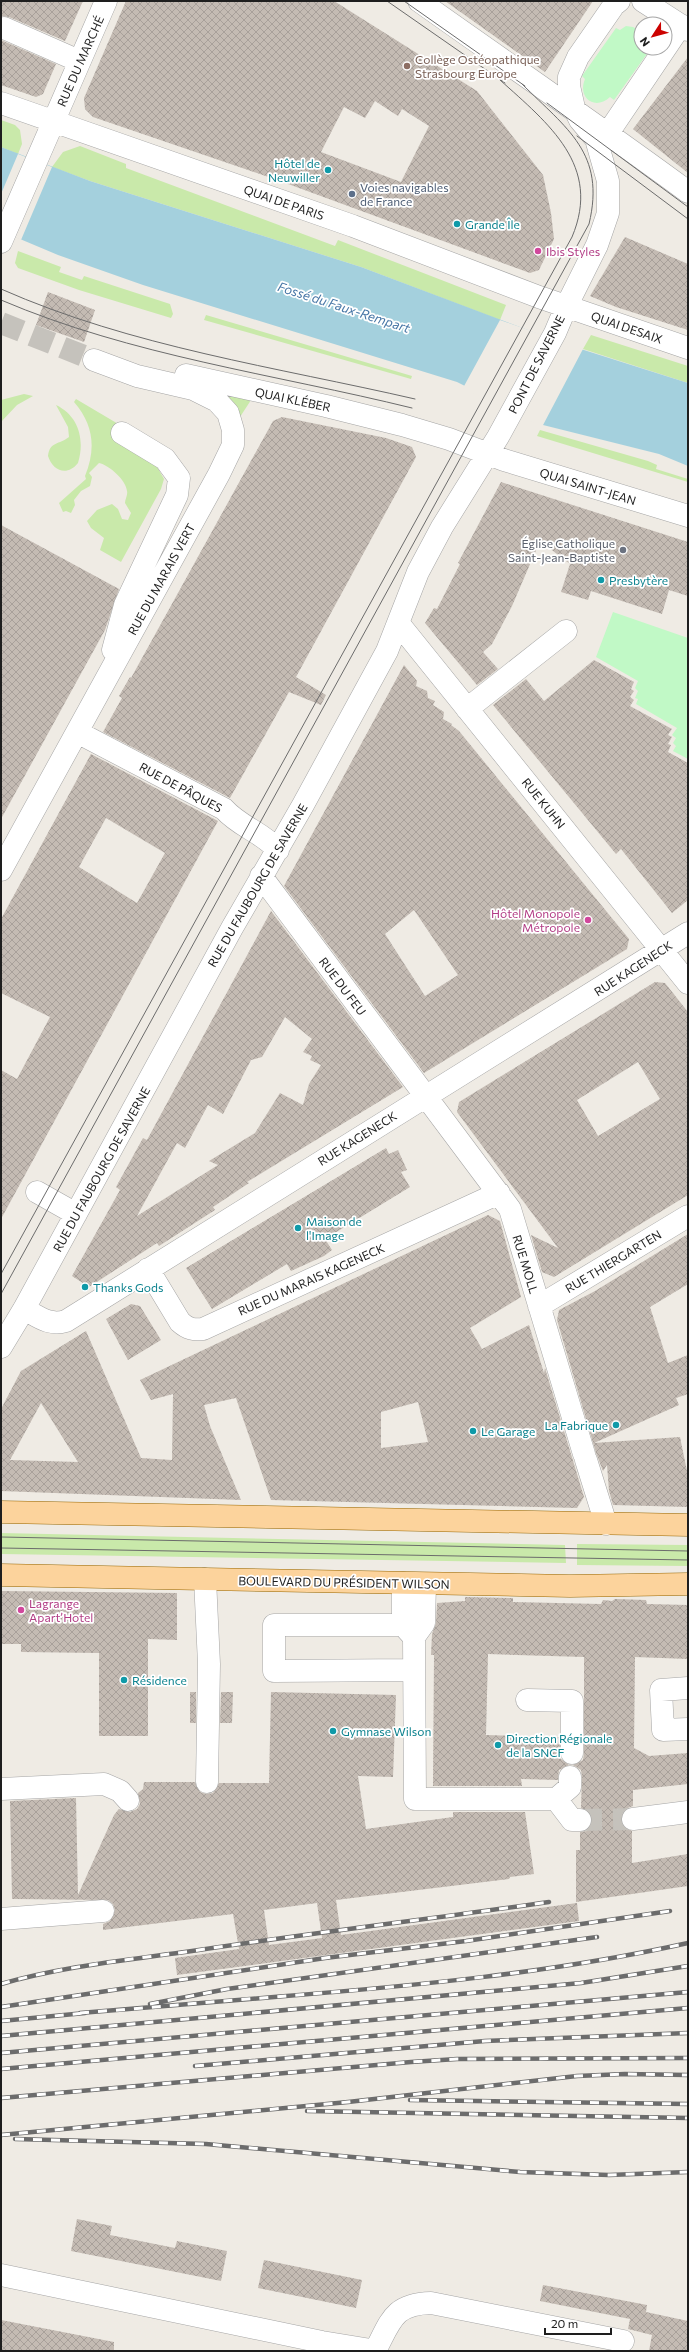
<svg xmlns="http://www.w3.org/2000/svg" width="689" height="2352" viewBox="0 0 689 2352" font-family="Commissioner,sans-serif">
<defs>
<pattern id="building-cross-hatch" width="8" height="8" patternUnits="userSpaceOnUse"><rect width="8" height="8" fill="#c4bbb3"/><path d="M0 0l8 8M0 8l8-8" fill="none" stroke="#a8a09a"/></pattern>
</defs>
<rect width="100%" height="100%" fill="#efebe4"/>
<path fill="#c9e9aa" d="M1,120L15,125L20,130L22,144L18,154L1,147Z
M80,146L126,164V168L335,246L338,240L506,305L500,320L361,267L90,181L52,167L63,152Z
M18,251L61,267L59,272L82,280L84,276L170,304L173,314L171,318L79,290L18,268L15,263Z
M206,315L412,376L411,379L204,320Z
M591,335L688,366V383L583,349Z
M24,394L33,396L17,405L1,422V400Z
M226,394L253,397L238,420L226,400Z
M76,399L125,428L156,465L164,479L161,489L121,562L100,550L104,538L91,528L87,521L97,510L112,504L118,509L122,519L128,520L131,513L125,503C125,499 128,495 127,491C126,480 109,465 99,463L89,473L92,477L90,486L81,491L74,500L75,505L71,513L66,511L63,512L59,503L86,479L85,476C96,449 94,425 74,402Z
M56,405C79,416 85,440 78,463C68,476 53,472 48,456C50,441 59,445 69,437L68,427Z
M540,430L648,461L657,465L656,469L688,479V482L537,436Z
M1,1533L565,1545L566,1563L1,1554Z
M577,1544L688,1545V1566L577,1565Z"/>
<path fill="#c1f9c6" d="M626,26L633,27L641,32V48H646L649,51L614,100L610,97C595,111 577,98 585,79L582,76L616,28L620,30Z
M613,612L688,638V759L673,751L676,746L673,743L676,738L672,735L677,728L636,704L638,699L635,698L638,691L635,688L638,681L596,657Z"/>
<path fill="#a4d0dd" d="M1,147L90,181L361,267L565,344L688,383V466L659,454L543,425L457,382L143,285L58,255L1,231Z"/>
<path fill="#efebe4" d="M18,154L52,167L21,240L1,231V194Z
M500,320L583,349L542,427L463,388Z"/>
<path fill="url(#building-cross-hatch)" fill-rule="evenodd" d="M1,1H83L65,41L9,17L1,16Z
M126,1H334L477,91L543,175L551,213L554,239L539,270L530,273L280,181L93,117L85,109L84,98ZM375,101L398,116L402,109L429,126L401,182L321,152L344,107L365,118Z
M445,1H593L545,72Z
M1,40L56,64L43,94L36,97L1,85Z
M688,57V173L633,129Z
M625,237L688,264V330L616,307L590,296Z
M48,292L95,310L84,342L36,325Z
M282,417L386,438L412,447L416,457L296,677L326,695L321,705L289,692L230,798L103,732L122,698L119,696L130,677L131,678L273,421Z
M501,482L688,542V596L669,590L662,614L591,591L588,600L561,592L570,564L540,541L512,606L492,644L483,652L498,669L477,685L425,623L434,608L437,609L460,564L458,563Z
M1,525L119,589L105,630L1,819Z
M594,660L634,682L631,689L634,691L630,697L634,700L630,706L672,729L668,735L672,737L668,744L671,745L668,752L688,763V900L672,913L621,849L616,854L493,705L526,679L544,701Z
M404,665L417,681L416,686L427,691L428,698L435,701L433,705L444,712L443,719L452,724L451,725L459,731L629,939L627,949L424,1073L284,886ZM414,910L458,975L425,996L385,934Z
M91,754L218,821L1,1219V1070L17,1079L50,1017L1,993V919ZM106,818L165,853L137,903L79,867Z
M271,911L403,1087L247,1182L249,1183L213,1207L215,1210L159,1246L157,1243L89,1287L72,1276L120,1190L116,1187L143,1138L147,1140ZM285,1017L312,1039L303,1052L312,1056L310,1060L321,1065L309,1084L303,1105L280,1093L255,1133L209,1161L218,1165L137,1216L177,1143L185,1148L208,1105L223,1114L251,1060L262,1057Z
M655,982L665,983L688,1012V1195L554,1277L542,1272L531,1235L558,1248L457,1112L459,1102ZM638,1062L660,1099L598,1136L577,1100Z
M386,1148L389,1154L398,1150L407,1170L401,1172L410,1187L325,1239L332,1250L324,1256L291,1271L287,1264L212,1309L186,1268Z
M488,1215L500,1221L521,1297L470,1328L482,1349L529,1325L544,1373L545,1368L584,1497L577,1508L271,1500L236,1398L204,1405L210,1426L241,1500L1,1491V1409L21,1371L86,1331L141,1458L172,1460L173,1394L151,1400L140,1380ZM418,1402L428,1442L381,1448V1412ZM41,1403L78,1462L10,1460Z
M688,1234V1284L650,1307L668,1363L688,1355V1394L676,1398L679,1405L594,1443L680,1437L688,1476V1507L613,1505L609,1491L607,1465L603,1471L596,1453L557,1320L559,1310L595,1291Z
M131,1304L140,1306L161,1340L128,1360L106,1319Z
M1,1591L177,1593V1640L148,1639V1736H99V1653L21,1652V1644H1Z
M465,1597L513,1598V1602L601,1604L603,1600L612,1601L615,1599L646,1600L647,1604L688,1605V1659L635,1657L634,1748L649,1756L688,1753V1784L633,1790V1806L625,1809L621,1820L623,1827L632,1831V1863L688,1854V1886L576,1902V1850H580V1832L587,1831L592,1820L591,1813L581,1808L582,1777L581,1770L573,1765L583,1760L584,1753V1657L488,1654L486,1735L560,1737L561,1759L569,1765L559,1770L558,1780L521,1779L522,1786H433L434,1655H431L432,1634L436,1623L437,1603L465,1601Z
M190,1692H196V1723H190Z
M221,1692H233L232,1723H220Z
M271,1692L396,1695L393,1777L358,1776L366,1829L453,1817V1812H525L534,1874L510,1877L509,1879L336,1900L341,1935L577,1903L579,1921L177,1975L175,1958L239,1949L233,1914L103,1930V1924L110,1921L115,1910L113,1904L108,1900L12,1899L10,1801L76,1798L78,1895L114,1815L119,1809L130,1812L137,1809L140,1804L138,1793L143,1789L144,1782H195L200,1792L206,1794L213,1793L219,1783H269ZM317,1903L322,1938L269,1945L264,1910Z
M77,2219L112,2226L110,2235L175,2248L177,2241L227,2251L221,2281L71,2251Z
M264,2260L362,2280L356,2308L258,2288Z
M543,2285L647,2305L646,2312L688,2321V2351H649L652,2335L628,2329L630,2319L540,2301Z
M1,2320L114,2342V2351H1Z"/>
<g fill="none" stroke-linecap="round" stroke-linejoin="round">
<path stroke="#c5c2bc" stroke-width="22" stroke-dasharray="22 11" stroke-linecap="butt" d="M1,323L94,360
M580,1820L633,1819"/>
<g stroke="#a5a5a5" stroke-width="23">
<path id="minor" d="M419,1C509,65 600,127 688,192
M643,1L688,30
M4,28L79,61
M1,103L353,226L539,297L688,348
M608,133L681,25
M1,242L106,1
M186,375L326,406L402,425L449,439L504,460L688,516
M399,624L688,983
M113,650L125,605L177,495L179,478L165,459L122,433
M467,709L566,631
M77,732L224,809C240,827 262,832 278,850
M1,870L219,474L233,445V430L228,413L217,401L193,389L137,376L94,360
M261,876L510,1209L584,1454
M37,1192L76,1214
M148,1269L180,1322C188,1329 193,1330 203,1329L499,1193
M539,1306L688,1216
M24,1309C39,1317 49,1326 66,1321L688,933
M1,1347L24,1309L232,928L303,805L387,651L418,572L442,527L498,437L555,333L566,307L597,245L608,213V181L596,139L580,120L574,108L569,86V77L578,57L614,5L619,1
M586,1460L606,1524
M205,1579L209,1664L207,1782
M403,1583V1625L412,1635
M425,1584L424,1623L414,1637L415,1799H556L572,1820H580
M403,1625H274V1671L414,1670
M688,1688L661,1690L663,1730L688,1729
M527,1700L572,1701V1753
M1,1789L104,1784L120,1791L128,1800
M556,1799L570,1787V1777
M633,1819L688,1812
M1,1919L103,1911
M1,2275L322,2342L377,2351
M375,2351C391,2321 393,2304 431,2303L623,2341"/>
</g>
<g stroke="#986700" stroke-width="23">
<path id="major" d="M1,1512L688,1525
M1,1575L570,1586L688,1584"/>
</g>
<use href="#minor" stroke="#fff" stroke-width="22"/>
<use href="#major" stroke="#fcd39c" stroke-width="22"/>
<path stroke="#6c6c6c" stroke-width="1" d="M387,1L505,83
M404,1L525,86
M547,103L688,207
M577,136L688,219
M1,289C132,347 276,367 415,399
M1,300C132,356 274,374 412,408
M1,1274L572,237C602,166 549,124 500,80
M1,1294L589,224C606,153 567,129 522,84
M1,1537L688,1551
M1,1548L688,1560"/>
<g stroke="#6c6c6c" stroke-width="4.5">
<path id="rail" d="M1,1984C63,1966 128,1960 192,1951C311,1933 430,1919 549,1902
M150,2004L227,1989L597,1937
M1,2007L325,1958L466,1941L670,1911
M80,2013C145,2008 209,2002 274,1997C413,1986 552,1973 688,1943
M1,2021L85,2013
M1,2036L581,1983L688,1966
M1,2053L688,1992
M195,2066L485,2041L688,2033
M1,2069L688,2008
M1,2098L411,2062L457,2059L688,2058
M410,2100L688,2104
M307,2111L688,2118
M1,2135L348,2102L577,2076L625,2074L688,2075
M15,2139L206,2144L520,2172L609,2175L688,2172"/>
</g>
<use href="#rail" stroke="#fff" stroke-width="3" stroke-dasharray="9" stroke-linecap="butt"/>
</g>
<circle fill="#8d6e63" stroke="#fff" stroke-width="1.5" cx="407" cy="66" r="4"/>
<g fill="#0f9aa8" stroke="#fff" stroke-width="1.5">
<circle cx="328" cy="170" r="4"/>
<circle cx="457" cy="224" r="4"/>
<circle cx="601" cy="580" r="4"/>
<circle cx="298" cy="1228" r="4"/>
<circle cx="85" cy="1287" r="4"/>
<circle cx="616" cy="1425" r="4"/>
<circle cx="473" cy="1431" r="4"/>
<circle cx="124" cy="1680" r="4"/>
<circle cx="333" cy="1731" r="4"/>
<circle cx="498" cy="1745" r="4"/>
</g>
<circle fill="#5c6f8a" stroke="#fff" stroke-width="1.5" cx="352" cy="194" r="4"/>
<g fill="#d1479c" stroke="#fff" stroke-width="1.5">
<circle cx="538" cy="251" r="4"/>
<circle cx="588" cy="920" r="4"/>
<circle cx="21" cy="1610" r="4"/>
</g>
<circle fill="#6b7280" stroke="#fff" stroke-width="1.5" cx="623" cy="550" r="4"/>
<g text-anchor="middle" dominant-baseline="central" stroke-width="3.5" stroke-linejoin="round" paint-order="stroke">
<g font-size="12" fill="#785e54" stroke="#fff" text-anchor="start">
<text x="415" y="59">Collège Ostéopathique<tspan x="415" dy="14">Strasbourg Europe</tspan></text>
</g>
<g font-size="12" fill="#1e1e1e" stroke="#fff">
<text transform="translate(80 61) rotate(-66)">RUE DU MARCHÉ</text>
<text transform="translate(284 202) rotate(19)">QUAI DE PARIS</text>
<text transform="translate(627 327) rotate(19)">QUAI DESAIX</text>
<text transform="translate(536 364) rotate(-63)">PONT DE SAVERNE</text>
<text transform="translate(293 399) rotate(12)">QUAI KLÉBER</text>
<text transform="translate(588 486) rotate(17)">QUAI SAINT-JEAN</text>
<text transform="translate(161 579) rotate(-61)">RUE DU MARAIS VERT</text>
<text transform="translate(181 787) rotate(28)">RUE DE PÂQUES</text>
<text transform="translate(544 803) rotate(51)">RUE KUHN</text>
<text transform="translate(257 885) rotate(-60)">RUE DU FAUBOURG DE SAVERNE</text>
<text transform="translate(633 968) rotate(-33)">RUE KAGENECK</text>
<text transform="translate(343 986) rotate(53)">RUE DU FEU</text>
<text transform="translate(357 1138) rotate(-32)">RUE KAGENECK</text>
<text transform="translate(101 1169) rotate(-61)">RUE DU FAUBOURG DE SAVERNE</text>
<text transform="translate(613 1261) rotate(-31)">RUE THIERGARTEN</text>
<text transform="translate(526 1264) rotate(73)">RUE MOLL</text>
<text transform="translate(311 1279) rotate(-24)">RUE DU MARAIS KAGENECK</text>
<text transform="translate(344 1582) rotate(1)">BOULEVARD DU PRÉSIDENT WILSON</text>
</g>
<g font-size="12" fill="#0d838f" stroke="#fff" text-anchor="start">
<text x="320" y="163" text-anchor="end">Hôtel de<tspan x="320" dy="14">Neuwiller</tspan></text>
<text x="465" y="224">Grande Île</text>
<text x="609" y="580">Presbytère</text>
<text x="306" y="1221">Maison de<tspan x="306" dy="14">l'Image</tspan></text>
<text x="93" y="1287">Thanks Gods</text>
<text x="608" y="1425" text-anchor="end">La Fabrique</text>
<text x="481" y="1431">Le Garage</text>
<text x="132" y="1680">Résidence</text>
<text x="341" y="1731">Gymnase Wilson</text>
<text x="506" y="1738">Direction Régionale<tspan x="506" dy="14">de la SNCF</tspan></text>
</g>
<g font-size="12" fill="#4e5e75" stroke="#fff" text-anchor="start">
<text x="360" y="187">Voies navigables<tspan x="360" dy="14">de France</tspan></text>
</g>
<g font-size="12" fill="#b23c85" stroke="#fff" text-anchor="start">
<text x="546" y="251">Ibis Styles</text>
<text x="580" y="913" text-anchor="end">Hôtel Monopole<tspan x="580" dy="14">Métropole</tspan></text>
<text x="29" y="1603">Lagrange<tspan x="29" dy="14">Apart’Hotel</tspan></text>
</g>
<g font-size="12" fill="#5b616d" stroke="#fff" text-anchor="end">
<text x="615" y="543">Église Catholique<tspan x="615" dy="14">Saint-Jean-Baptiste</tspan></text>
</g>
<g font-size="13" font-style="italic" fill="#4776a6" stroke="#fff">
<text transform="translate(344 307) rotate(18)">Fossé du Faux-Rempart</text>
</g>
</g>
<rect width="689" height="2352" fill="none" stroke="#1e1e1e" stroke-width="4"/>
<g transform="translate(653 36) rotate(234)"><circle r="19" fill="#ffffff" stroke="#a5a5a5"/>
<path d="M0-3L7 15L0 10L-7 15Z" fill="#cc0200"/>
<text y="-6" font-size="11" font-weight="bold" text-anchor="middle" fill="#1e1e1e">N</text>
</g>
<path d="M545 2328v6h66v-6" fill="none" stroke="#1e1e1e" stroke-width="2"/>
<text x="551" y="2328" font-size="12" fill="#1e1e1e" stroke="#ffffff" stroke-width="3" paint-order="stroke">20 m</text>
</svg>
